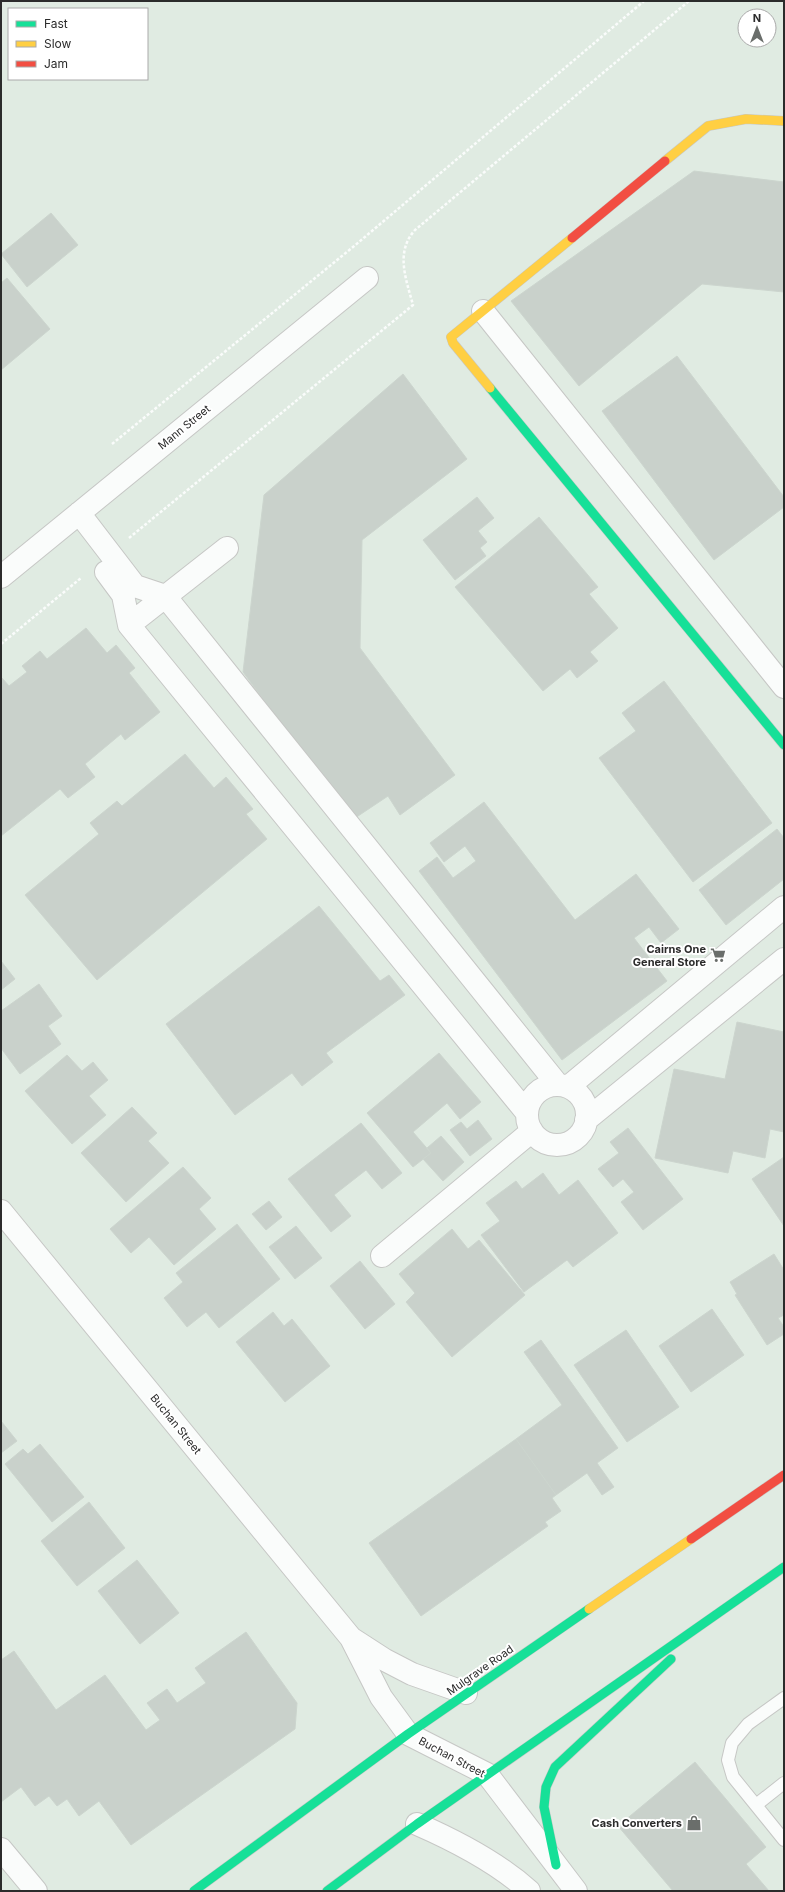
<svg xmlns="http://www.w3.org/2000/svg" width="785" height="1892" viewBox="0 0 785 1892" font-family="Inter,sans-serif">
<rect width="100%" height="100%" fill="#e0ebe2"/>
<path fill="#c9d1cb" stroke="#ccd5ce" d="M694,171L784,182V292L702,284L579,386L511,301Z
M51,213L78,245L27,287L1,254Z
M7,278L50,329L1,370V283Z
M677,356L784,497V507L714,560L602,411Z
M403,374L467,459L362,540L360,648L455,775L400,815L388,796L352,820L243,672L264,495Z
M477,497L494,518L478,531L487,542L480,548L486,556L455,580L423,540Z
M539,517L598,587L589,594L618,628L590,652L598,661L577,678L570,669L543,691L455,587Z
M86,628L107,653L116,645L135,668L129,673L160,712L125,740L121,734L85,764L95,777L68,798L60,789L1,836V678H2L9,686L27,672L22,666L40,651L47,659Z
M664,681L772,823L693,882L599,758L636,731L622,713Z
M185,754L214,788L226,777L253,809L246,814L267,839L97,980L25,895L99,834L90,823L117,801L122,806Z
M484,802L575,920L636,874L679,929L661,943L649,927L634,938L667,981L562,1060L419,871L437,857L453,878L476,861L465,846L444,862L430,843Z
M777,829L784,838V879L726,925L699,890Z
M319,906L380,981L389,975L405,995L326,1053L333,1062L302,1086L292,1073L235,1115L166,1024Z
M1,961L15,979L1,990Z
M39,984L62,1016L48,1026L61,1044L20,1074L1,1048V1011Z
M737,1022L784,1032V1132L770,1129L765,1158L733,1151L728,1173L655,1158L674,1069L725,1079Z
M439,1053L481,1102L460,1119L447,1103L413,1132L431,1153L413,1167L367,1113Z
M67,1055L82,1071L93,1062L108,1080L89,1096L106,1115L72,1144L25,1091Z
M132,1107L157,1133L148,1141L169,1163L126,1202L81,1153Z
M478,1120L492,1139L470,1156L450,1130L461,1122L467,1129Z
M361,1123L402,1173L382,1189L366,1170L334,1195L351,1216L331,1232L288,1179Z
M628,1128L683,1199L643,1230L621,1202L634,1192L623,1179L613,1187L598,1169L619,1153L610,1142Z
M441,1136L464,1162L443,1181L423,1159L431,1153L427,1148Z
M784,1157V1226L752,1179Z
M183,1167L211,1198L199,1209L216,1229L174,1265L149,1237L131,1253L110,1229Z
M543,1173L559,1195L578,1180L618,1233L573,1267L567,1260L524,1292L481,1235L500,1221L486,1203L516,1181L522,1189Z
M269,1201L282,1217L266,1230L252,1214Z
M237,1224L280,1279L219,1328L206,1312L187,1327L164,1298L183,1282L176,1273Z
M296,1226L322,1258L295,1279L269,1247Z
M452,1229L468,1249L479,1240L525,1295L452,1357L406,1302L415,1293L399,1274Z
M774,1254L784,1270V1315L778,1318L784,1327V1334L767,1345L735,1295L737,1294L730,1282Z
M360,1261L395,1304L365,1329L330,1286Z
M712,1309L744,1355L691,1392L659,1346Z
M273,1312L284,1326L292,1319L330,1366L285,1402L236,1342Z
M626,1330L679,1407L627,1442L574,1365Z
M541,1340L618,1448L597,1463L614,1487L602,1495L587,1473L556,1495L516,1439L562,1405L524,1352Z
M1,1421L17,1441L1,1453Z
M516,1439L556,1495L552,1498L561,1511L545,1522L548,1526L421,1616L369,1543Z
M40,1444L84,1497L52,1522L5,1464L23,1449L28,1454Z
M89,1502L125,1548L77,1586L41,1541Z
M137,1560L179,1613L140,1644L98,1591Z
M246,1632L297,1703L295,1729L131,1845L99,1801L79,1816L67,1799L57,1806L49,1796L35,1806L21,1787L1,1802V1660L14,1651L56,1710L105,1675L146,1730L160,1720L147,1703L167,1689L177,1703L206,1683L195,1668Z
M695,1762L766,1847L746,1864L769,1891H673L618,1826Z"/>
<g fill="none" stroke-linecap="round" stroke-linejoin="round">
<g stroke="#c6c7c5" stroke-width="14">
<path id="lane" d="M784,1698L748,1724L732,1743L728,1760L733,1777L784,1840
M756,1805L784,1783"/>
</g>
<g stroke="#c6c7c5" stroke-width="24">
<path id="street" d="M483,311L784,687
M79,513L135,586L165,596L558,1085
M106,572L123,595L129,625L527,1113
M1,577L367,278
M129,625L227,548
M527 1115a30 30 0 1 1 60 0a30 30 0 1 1-60 0Z
M568,1087L784,907
M586,1120L784,959
M1,1211L351,1638L381,1697L408,1734L487,1774L576,1891
M382,1256L532,1131
M351,1638L385,1660L412,1674L466,1693
M417,1824C456,1841 497,1862 529,1891
M1,1849L36,1891"/>
</g>
<g stroke="#c6c7c5" stroke-width="10">
<path id="fast" d="M490,388L784,745
M556,1865L544,1807L546,1787L555,1767L671,1659
M194,1891L408,1734L589,1609
M327,1891L417,1824L784,1567"/>
</g>
<g stroke="#c6c7c5" stroke-width="10">
<path id="slow" d="M665,161L708,126L746,119L784,121
M490,388L453,343L451,337L572,238
M589,1609L691,1539"/>
</g>
<g stroke="#c6c7c5" stroke-width="10">
<path id="jam" d="M572,238L665,161
M691,1539L784,1475"/>
</g>
<path stroke="#fafcfb" stroke-width="2.5" stroke-dasharray="3 2" stroke-linecap="butt" d="M112,444L353,247L644,1
M129,538L413,305C406,279 395,252 415,230L689,1
M1,644L81,578"/>
<use href="#lane" stroke="#fafcfb" stroke-width="12"/>
<use href="#street" stroke="#fafcfb" stroke-width="22"/>
<use href="#fast" stroke="#16e098" stroke-width="9"/>
<use href="#slow" stroke="#ffcf43" stroke-width="9"/>
<use href="#jam" stroke="#f24e42" stroke-width="9"/>
</g>
<defs>
<g id="supermarket-bare" transform="scale(1.2)"><path d="M-6-5.5h2.5l.6 2H6L4.5 2H-2.5L-4.4-4H-6ZM-1.5 3.2a1.3 1.3 0 1 0 .1 0ZM3 3.2a1.3 1.3 0 1 0 .1 0Z" fill="#6a6e6b" stroke="#fff" stroke-width="2.5" paint-order="stroke"/></g>
<g id="shop-bare" transform="scale(1.2)"><path d="M-5-2.5h2.3a2.7 3.5 0 0 1 5.4 0H5L5.5 6h-11ZM-1.5-2.5h3a1.5 2.3 0 0 0-3 0Z" fill="#6a6e6b" stroke="#fff" stroke-width="2.5" paint-order="stroke"/></g>
</defs>
<g fill-rule="evenodd">
<use href="#supermarket-bare" x="718" y="955"/>
<use href="#shop-bare" x="694" y="1823"/>
</g>
<g text-anchor="middle" dominant-baseline="central" stroke-width="4" stroke-linejoin="round" paint-order="stroke">
<g font-size="11" fill="#2b2b2b" stroke="#fff">
<text transform="translate(184 427) rotate(-39)">Mann Street</text>
<text transform="translate(176 1424) rotate(51)">Buchan Street</text>
<text transform="translate(480 1670) rotate(-35)">Mulgrave Road</text>
<text transform="translate(452 1757) rotate(28)">Buchan Street</text>
</g>
<g font-size="11" font-weight="bold" fill="#2b2b2b" stroke="#fff" text-anchor="end">
<text x="706" y="949">Cairns One<tspan x="706" dy="13">General Store</tspan></text>
<text x="682" y="1823">Cash Converters</text>
</g>
</g>
<rect width="785" height="1892" fill="none" stroke="#2b2b2b" stroke-width="4"/>
<rect x="8" y="8" width="140" height="72" fill="#ffffff" stroke="#aaaaaa"/>
<rect x="16" y="21" width="20" height="6" fill="#16e098" stroke="#aaaaaa"/>
<text x="44" y="28" font-size="12" fill="#2b2b2b">Fast</text>
<rect x="16" y="41" width="20" height="6" fill="#ffcf43" stroke="#aaaaaa"/>
<text x="44" y="48" font-size="12" fill="#2b2b2b">Slow</text>
<rect x="16" y="61" width="20" height="6" fill="#f24e42" stroke="#aaaaaa"/>
<text x="44" y="68" font-size="12" fill="#2b2b2b">Jam</text>
<g transform="translate(757 28)"><circle r="19" fill="#ffffff" stroke="#aaaaaa"/>
<path d="M0-3L7 15L0 10L-7 15Z" fill="#6a6e6b"/>
<text y="-6" font-size="11" font-weight="bold" text-anchor="middle" fill="#2b2b2b">N</text>
</g>
</svg>
